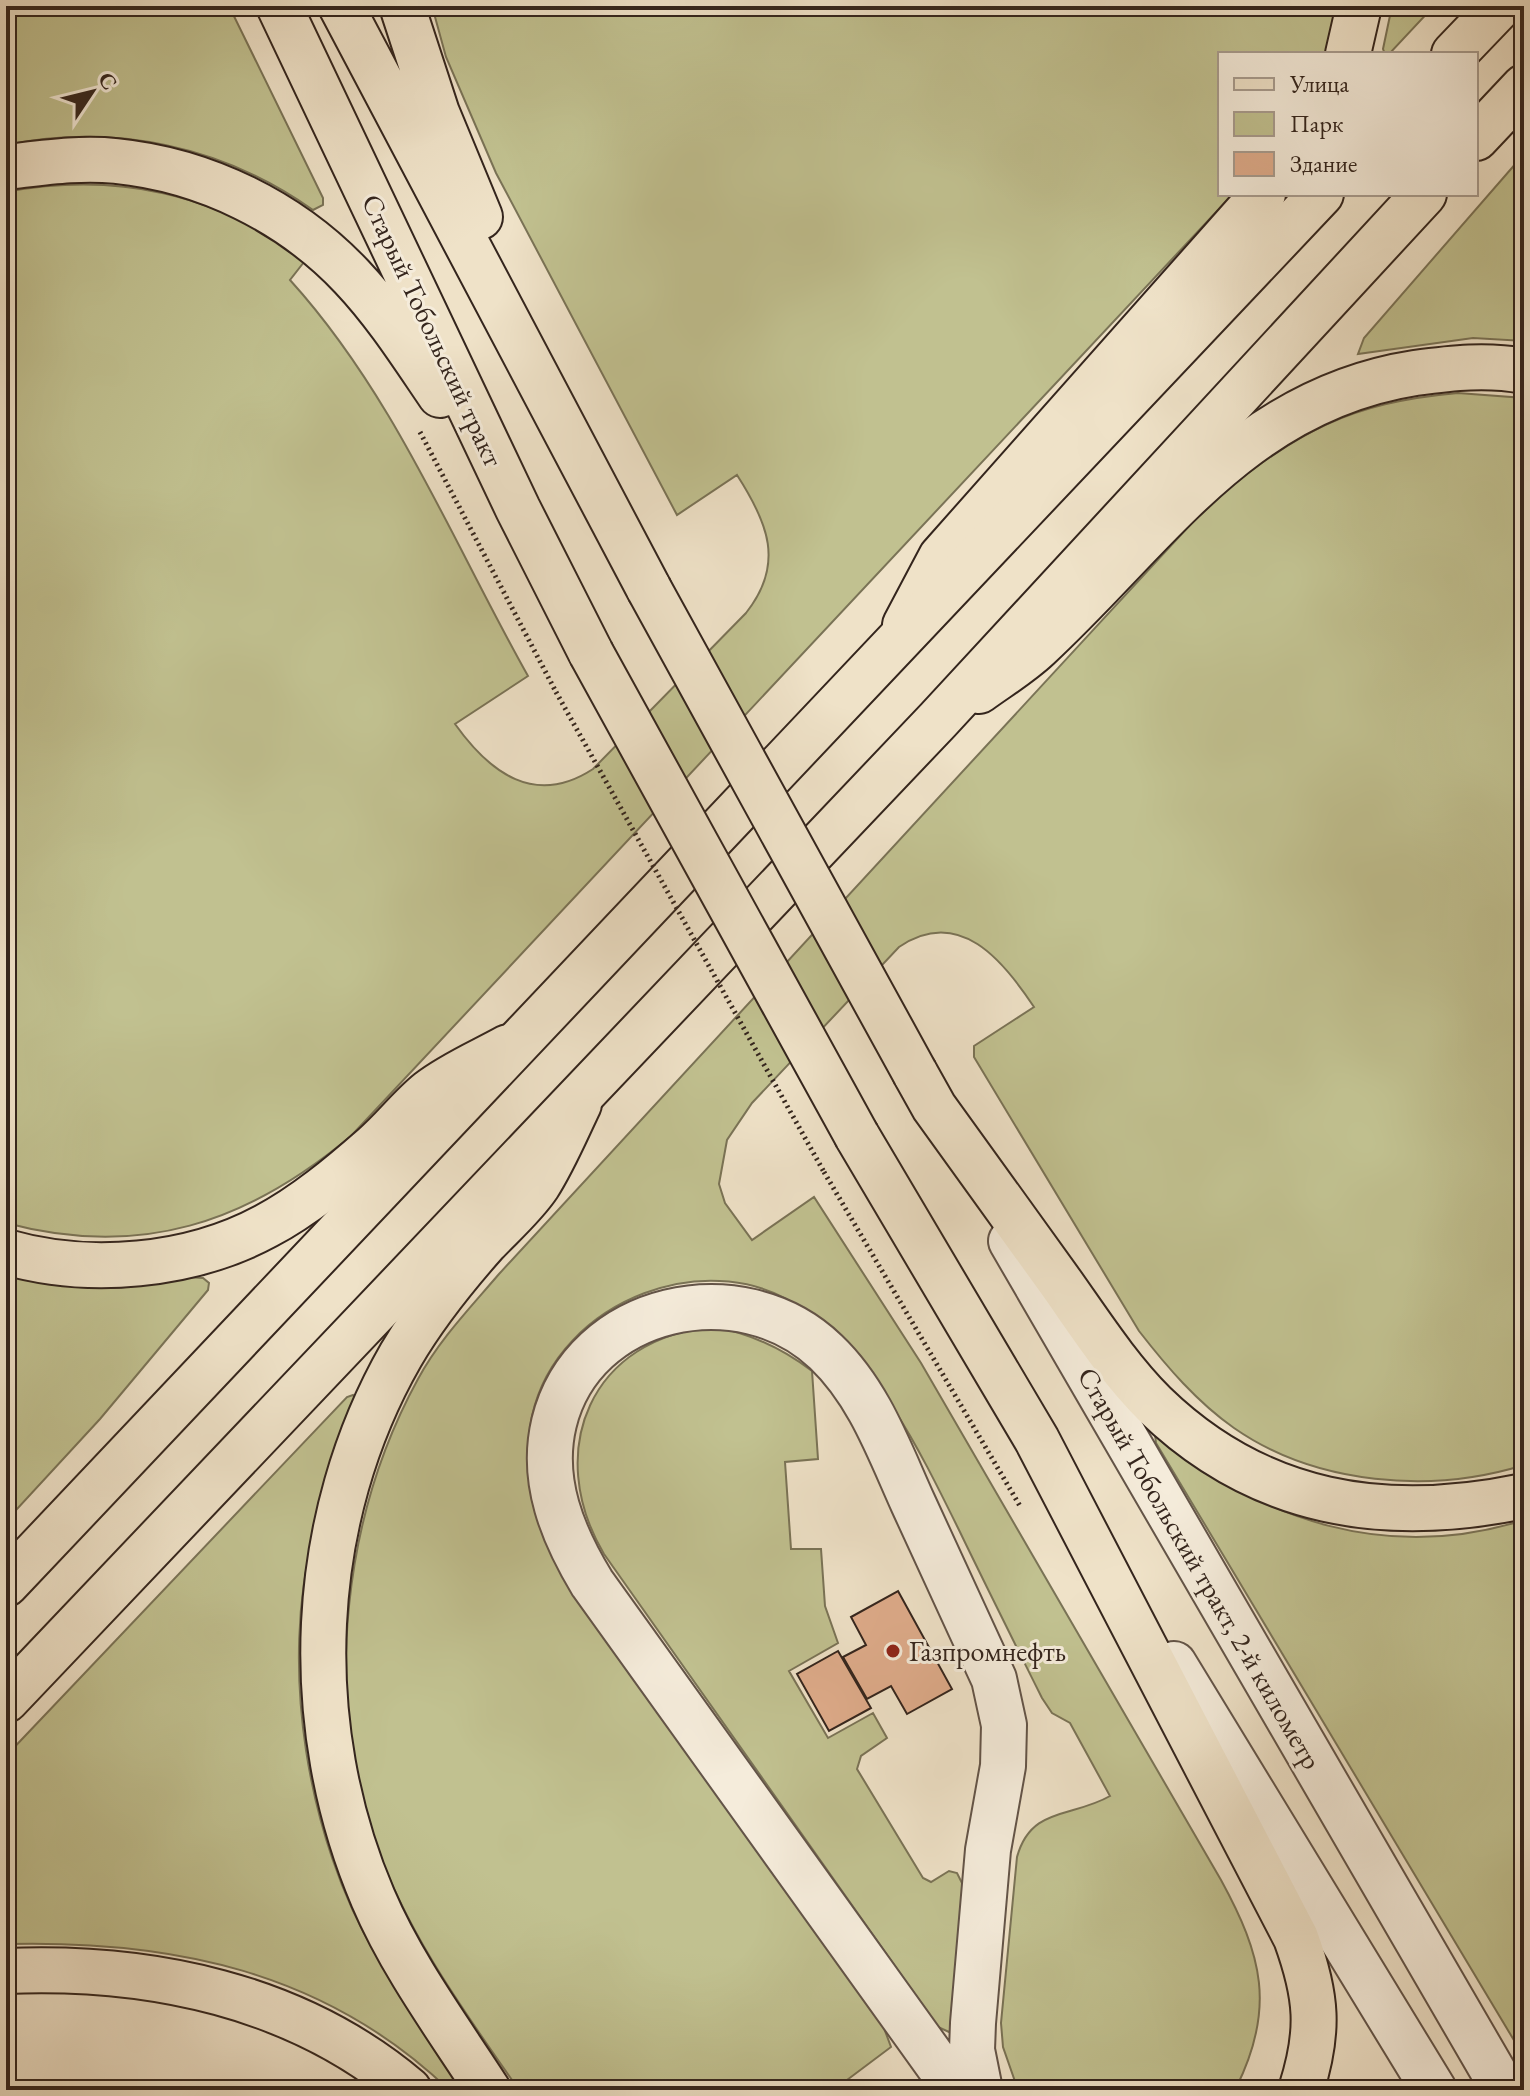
<svg xmlns="http://www.w3.org/2000/svg" width="1530" height="2096" viewBox="0 0 1530 2096" font-family="'EB Garamond',serif">
<rect width="100%" height="100%" fill="#efe2c8"/>
<filter id="stains"><feTurbulence type="fractalNoise" baseFrequency=".0025" numOctaves="4"/><feColorMatrix values="0 0 0 0 .2 0 0 0 0 .09 0 0 0 0 .02 0 0 0 .5 -.17"/></filter>
<radialGradient id="worn" r=".72"><stop offset=".6" stop-color="#630" stop-opacity="0"/><stop offset="1" stop-color="#630" stop-opacity=".3"/></radialGradient>
<path fill="#c1c190" stroke="#7a7356" stroke-width="2" d="M6,6H229L323,198V205L313,210C223,146 114,123 6,145Z
M432,6H1340L1326,54H1220V194H1233L351,1136C247,1223 140,1259 6,1223V192C113,172 219,192 304,262L290,280C395,396 452,541 528,676L455,724C490,773 535,807 593,769L746,613C785,564 768,523 737,475L677,515L496,173L446,57Z
M1392,6H1434L1391,52L1385,54L1383,49Z
M1524,154V341L1473,338L1358,354L1364,338Z
M1458,393L1524,398V1465C1431,1494 1316,1485 1234,1428C1197,1402 1167,1367 1139,1331L974,1057V1046L1034,1007C1003,960 959,906 899,947L752,1103L727,1140L719,1184L725,1203L752,1240L814,1197L921,1363L1221,1880C1262,1955 1276,2008 1236,2088L1018,2090L1003,2047L1001,2023L1017,1857C1031,1806 1072,1818 1110,1796L1070,1723L1052,1713L1042,1698C1014,1642 986,1586 959,1530C919,1449 881,1370 808,1313C714,1239 557,1300 532,1416C520,1477 536,1525 566,1577L878,2012L891,2047L843,2083L847,2090H519C463,2010 406,1932 374,1839C323,1693 344,1514 418,1379C439,1340 470,1308 499,1274L1214,499C1299,432 1347,403 1458,393Z
M6,1276C41,1282 76,1289 111,1288C142,1288 172,1275 203,1278L209,1283L208,1290L100,1419L6,1521Z
M715,1327C752,1334 782,1348 812,1371L818,1459L785,1462L791,1549H821L825,1606L838,1643L789,1671L828,1738L873,1713L887,1738L861,1756L857,1769L923,1878L931,1882L949,1871L957,1873L965,1889L953,2028L949,2032L938,2027L604,1554C543,1451 591,1336 715,1327Z
M353,1395L356,1400C342,1445 325,1489 314,1533C279,1666 307,1838 376,1955C404,2002 438,2045 468,2090H449C325,1971 172,1940 6,1944V1756L347,1397Z
M1155,1435C1263,1521 1388,1563 1524,1520V2057L1156,1443Z"/>
<path fill="#dfac8b" stroke="#34251d" stroke-width="2" d="M898,1591L952,1689L907,1714L891,1686L867,1699L843,1657L866,1645L851,1617Z
M838,1651L871,1708L829,1731L797,1674Z"/>
<g fill="none" stroke-linecap="round" stroke-linejoin="round">
<g stroke="#635448" stroke-width="48">
<path id="minor" d="M1011,1241L1504,2090
M1174,1664L1434,2090
M956,2090L592,1583C563,1535 540,1481 554,1423C583,1304 741,1270 826,1352C869,1393 889,1450 913,1503C940,1561 967,1620 994,1679L1004,1725L1003,1766L988,1850L973,2023L972,2050L980,2090"/>
</g>
<g stroke="#34251d" stroke-width="48">
<path id="major" d="M279,6L518,509L591,653
M341,6L649,589
M402,6L437,113L480,217
M1348,54L1359,6
M6,167C42,163 79,157 116,161C205,170 291,212 352,277C386,313 412,354 440,395
M905,625L941,557L1263,194
M979,691C998,677 1020,664 1038,647C1157,537 1241,400 1415,373C1452,368 1487,364 1524,371
M915,1073L934,1107C975,1164 1017,1222 1058,1279C1088,1321 1117,1367 1154,1404C1259,1506 1385,1525 1524,1496
M857,1136L1037,1440L1296,1938C1317,1996 1320,2031 1301,2090
M6,1252C89,1276 190,1267 266,1226C304,1206 341,1175 373,1147C393,1130 409,1108 429,1092C452,1074 483,1061 508,1047
M6,1971C150,1965 297,1995 409,2090
M488,2090C448,2028 402,1966 373,1898C299,1725 307,1519 401,1355C425,1314 454,1278 485,1243C502,1225 524,1206 538,1185C554,1160 566,1131 579,1104"/>
</g>
<g stroke="#34251d" stroke-width="48">
<path id="highway" d="M1454,54L1500,6
M1476,138L1524,87
M6,1584L1321,194
M6,1700L938,720L1424,194"/>
</g>
<path stroke="#34251d" stroke-width="5" stroke-dasharray="2 4" stroke-linecap="butt" d="M420,432L556,692
M824,1172L1020,1506"/>
<use href="#minor" stroke="#f5ecdb" stroke-width="44"/>
<use href="#major" stroke="#efe2c8" stroke-width="44"/>
<use href="#highway" stroke="#efe2c8" stroke-width="44"/>
<g stroke="#34251d" stroke-width="48" stroke-linecap="butt">
<path id="major-bridge" d="M649,589L915,1073
M591,653L857,1136"/>
</g>
<path stroke="#34251d" stroke-width="5" stroke-dasharray="2 4" stroke-linecap="butt" d="M556,692L824,1172"/>
<use href="#major-bridge" stroke="#efe2c8" stroke-width="44"/>
</g>
<circle fill="#8f2418" stroke="#f5ecdb" stroke-width="3" cx="893" cy="1651" r="8"/>
<g text-anchor="middle" dominant-baseline="central" stroke-width="6" stroke-linejoin="round" paint-order="stroke">
<g font-size="28" fill="#34251d" stroke="#f5ecdb">
<text transform="translate(433 330) rotate(65)">Старый Тобольский тракт</text>
<text transform="translate(1200 1568) rotate(60)">Старый Тобольский тракт, 2-й километр</text>
</g>
<g font-size="28" fill="#34251d" stroke="#f5ecdb" text-anchor="start">
<text x="909" y="1651">Газпромнефть</text>
</g>
</g>
<rect width="1530" height="2096" fill="none" stroke="#efe2c8" stroke-width="32"/>
<rect x="8" y="8" width="1514" height="2080" fill="none" stroke="#34251d" stroke-width="4"/>
<rect x="16" y="16" width="1498" height="2064" fill="none" stroke="#34251d" stroke-width="2"/>
<rect x="1218" y="52" width="260" height="144" fill="#f5ecdb" stroke="#a89c8f" stroke-width="2"/>
<rect x="1234" y="78" width="40" height="12" fill="#efe2c8" stroke="#a89c8f" stroke-width="2"/>
<text x="1290" y="92" font-size="24" fill="#34251d">Улица</text>
<rect x="1234" y="112" width="40" height="24" fill="#c1c190" stroke="#a89c8f" stroke-width="2"/>
<text x="1290" y="132" font-size="24" fill="#34251d">Парк</text>
<rect x="1234" y="152" width="40" height="24" fill="#dfac8b" stroke="#a89c8f" stroke-width="2"/>
<text x="1290" y="172" font-size="24" fill="#34251d">Здание</text>
<g transform="translate(92 92) rotate(55)" stroke="#f5ecdb" stroke-width="6" paint-order="stroke">
<path d="M0-6L14 30L0 20L-14 30Z" fill="#34251d"/>
<text y="-12" font-size="22" font-weight="bold" text-anchor="middle" fill="#34251d">С</text>
</g>
<rect width="100%" height="100%" filter="url(#stains)"/>
<rect width="100%" height="100%" fill="url(#worn)"/>
</svg>
